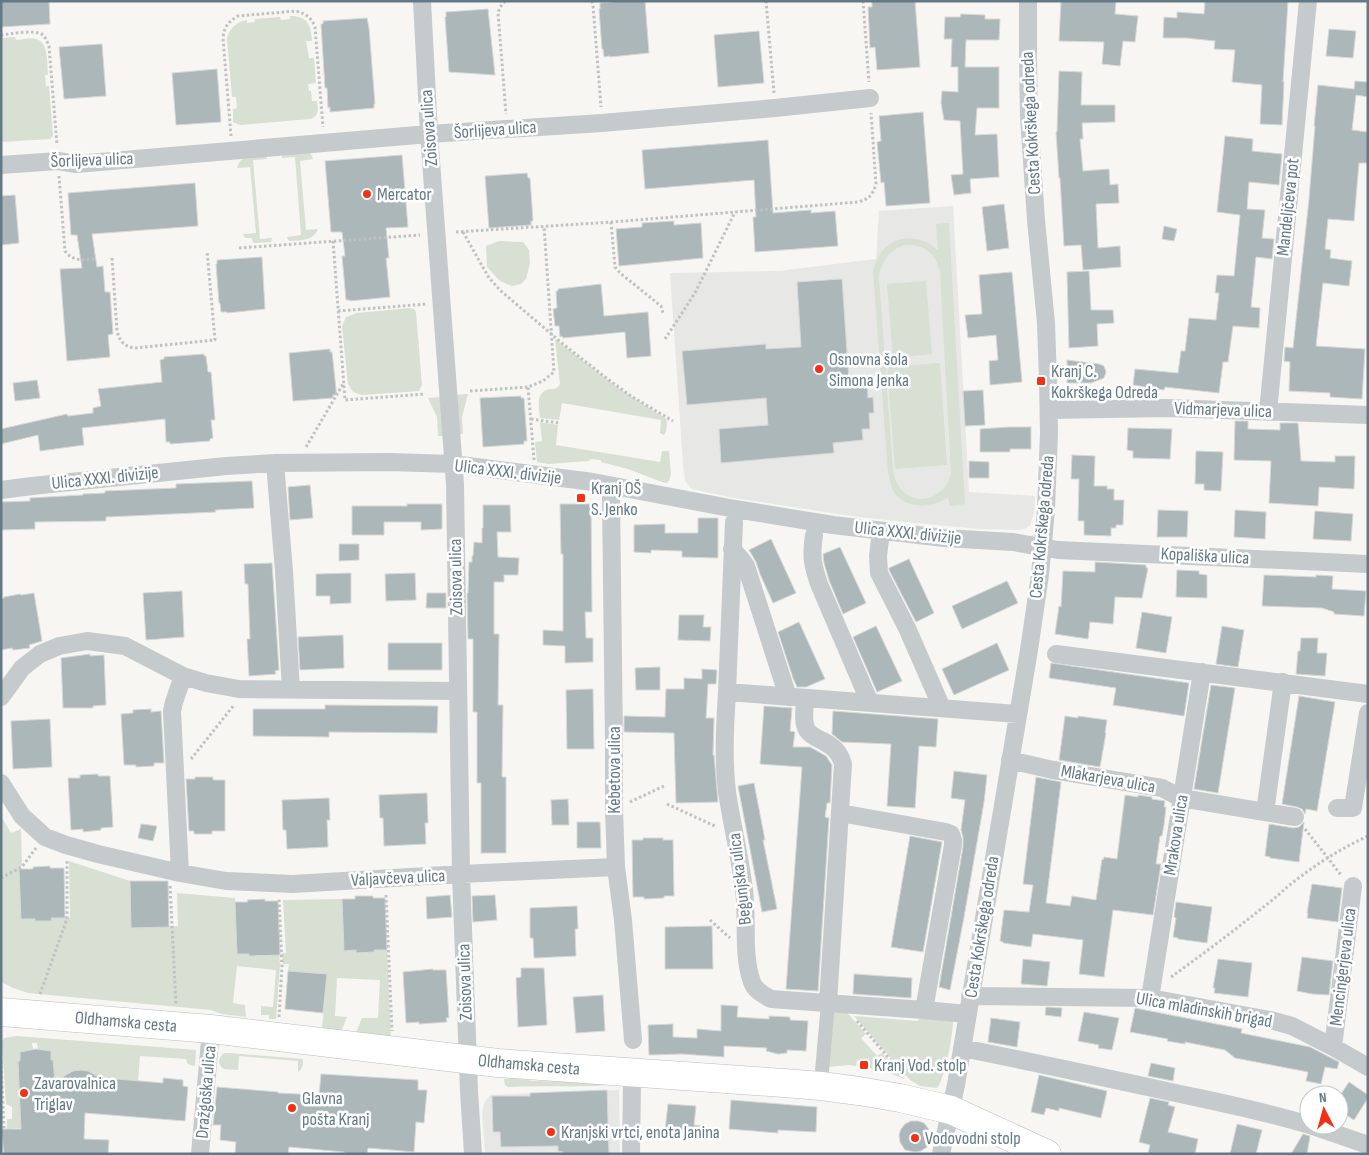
<svg xmlns="http://www.w3.org/2000/svg" width="1369" height="1155" viewBox="0 0 1369 1155" font-family="'Sofia Sans Condensed',sans-serif">
<rect width="100%" height="100%" fill="#f7f6f2"/>
<path fill="#e7e8e6" d="M953,206L969,492L1035,496L1034,513L1030,525L1025,529L1016,530L980,529L936,525L858,517L734,498L692,489L685,481L683,464L670,273L778,271L876,259L879,211Z
M619,1090L620,1154H485L482,1111L485,1101L491,1095L530,1093Z"/>
<path fill="#d8dfd3" fill-rule="evenodd" d="M290,16C308,16 311,25 312,41H306L309,58H314L316,83L308,84L309,91H311L312,101H317C318,109 320,115 311,119L240,125L233,122V109L237,108L236,97H232L227,38C230,28 236,22 247,20V23L255,22V19L280,17L281,20L290,19Z
M15,37L16,40C22,40 30,37 36,39C49,42 47,64 48,75H45L46,86H49L53,136L50,139L1,142V38Z
M308,152L311,154L313,159L300,161L306,230L318,229C313,241 302,240 290,241L288,240L287,237L301,235L295,157L282,158V156L283,154Z
M266,156L267,159L253,160L260,239L272,238L271,242L253,243L252,238H245L243,234L256,233L250,167L237,168C241,153 253,157 266,156Z
M949,223L965,504L950,506L948,497C934,508 905,510 894,492C891,487 890,479 888,473L873,271C880,238 913,228 938,250L936,224ZM904,245C924,244 935,252 940,272L951,473C945,501 912,508 898,485C895,480 894,475 893,469L879,277C881,261 889,251 904,245Z
M499,241L523,242L529,250L530,263L526,279L521,284L512,286L500,281L487,267L486,246Z
M926,281L932,354L893,358L887,284Z
M410,308L414,309L416,312L422,385L419,391L362,395L353,392L348,384L342,326L346,317L357,313Z
M555,339L621,390L665,418L667,421L666,432L664,435L660,433L661,420L562,403L559,420L540,418C539,406 535,392 550,389C555,389 557,389 560,384Z
M940,363L947,465L895,469L887,367Z
M468,394L462,417L463,434H458L454,395Z
M440,397L443,436H438L437,417L428,398Z
M540,422L558,425L556,445L660,462L662,451H669L671,474L669,481L666,483L662,482L628,469L601,462V460L590,459L589,461L548,464L537,462L535,442L542,441Z
M1,816L11,833L21,829L22,865L19,870L21,919H35V921H51V918H70L69,861L130,881L131,928L178,926L177,893L235,898L237,954H249V956H267L279,953L280,965L276,1019H269V1015H261V1006L273,1007L276,970L237,966L233,1003L245,1005L246,1017L222,1014L211,1010L28,993L13,988L1,982Z
M342,899L344,951L356,950L357,953L374,952V950H387L391,1037L356,1033L362,1018H378L380,980L337,978L335,1016L347,1017L341,1032L322,1030L327,974L288,971L289,964H283L282,953H286L283,900Z
M844,1009L866,1034L861,1038L877,1056L882,1053L905,1079L883,1071L869,1068V1063L857,1060L856,1066L850,1065L828,1067L832,1015L835,1012Z
M924,1015L953,1021C953,1034 945,1079 937,1088L920,1086L910,1080L854,1016L917,1021Z
M17,1036L196,1050L195,1066L190,1065L187,1063L186,1059L140,1056L138,1081L101,1079L88,1071L81,1070L73,1071L63,1076V1078H54L53,1060H51V1051L38,1049L37,1043H32L33,1049L20,1052V1061H18L21,1124L23,1128L7,1129V1119H12V1107L6,1104L2,1042L4,1038Z
M224,1053H229L303,1059C303,1064 303,1069 298,1072V1061L239,1056L238,1070L224,1069C217,1065 218,1058 224,1053Z
M512,1078L534,1081L611,1083L608,1085C575,1088 541,1085 508,1087L505,1085L504,1079Z"/>
<path fill="#acb7ba" stroke="#d8d8d5" d="M1,1H49L50,24L1,27Z
M624,1H645L649,53L610,57V56L604,57L603,49H602L599,9H600V3Z
M872,1H915L920,67L877,70L875,47L870,48L868,7H872Z
M1061,1H1116L1115,14L1138,16L1135,42L1123,41L1120,66L1102,64L1104,42L1059,41Z
M1205,1H1288L1283,82H1284L1282,125L1260,124L1262,85L1232,82L1235,50L1214,49L1215,41L1186,38H1163L1164,17L1177,18V12L1204,14Z
M488,9L495,75L449,72L445,17H446V12Z
M961,14L985,15V19H1000L999,40H966L965,67H999V108H977L975,135L997,134L999,177L970,179L971,193L954,195L951,175L963,174L960,121L944,120L941,103L942,91L958,92V67H951L952,39H944L945,17H960Z
M367,18L369,28L375,104H374V108L330,112V107L328,108L327,88H325L321,24H323V21Z
M1329,29L1356,31L1353,58L1326,56Z
M759,31L764,83L718,87L714,35Z
M102,44L106,96L64,99L59,47Z
M217,69L221,122L176,125L172,73Z
M1059,71L1082,72L1081,105H1115V122L1082,123L1083,139H1080L1083,171L1109,169L1110,185L1118,184L1119,203L1096,204L1098,248L1120,246L1121,267L1083,270L1081,245L1064,246L1060,178H1059L1056,132H1057Z
M1355,81L1368,82V97L1356,95L1352,130L1368,132V163H1359L1354,221L1328,219L1325,249L1331,250L1330,258L1352,261L1349,286L1323,283L1316,346L1365,349L1362,399L1330,397V393L1289,391L1290,362L1284,361L1285,347L1293,348L1309,199L1315,126H1314L1318,85L1354,89Z
M923,112L930,203L886,206L884,182L881,183L877,142L881,141L879,116Z
M1225,136L1253,139L1252,151L1282,154L1279,185L1249,182L1247,209L1265,210L1262,238L1274,239L1272,259L1256,257L1251,307L1260,308L1259,328L1233,326L1228,362H1223L1219,393L1165,387L1164,390L1133,385L1135,369L1178,373L1181,351H1185L1189,318L1216,320L1219,293H1215L1217,275L1234,276L1240,215L1217,212Z
M768,140L773,213L811,210V213L835,211L838,246L755,252L753,217H756L754,180L645,189L642,150Z
M402,155L408,227L386,228L389,258H386L390,297L350,301V300H346L342,256H345L342,232H331L325,161Z
M527,173L528,178H530L533,221H531V225L489,228L485,176Z
M195,183L198,226L92,234L97,267L103,266L105,292H110L113,334L108,335L110,357L67,361L60,269L82,268L77,235H71L68,193Z
M15,195L19,243L1,245V196Z
M1004,204L1009,248L987,251L982,207Z
M674,221V225L701,223L703,258L619,266L616,229L642,227V223Z
M1164,226L1177,229L1174,241L1162,239Z
M262,257L265,309L227,313V312H221L220,303H219L216,264H217V260Z
M1089,271L1091,310H1113L1114,323L1097,324L1098,346L1069,348L1067,272Z
M1012,272L1022,382L990,385L989,361L998,360L996,335L968,338L965,315L982,314L979,275Z
M842,279L849,381L867,380L868,398L873,397L874,413H869L870,429H862L863,440L833,443L834,453L721,463L719,429L768,425L766,398L687,405L682,351L766,344V349L801,347L797,282Z
M601,284L604,316L648,312L651,356L627,358L625,332L563,338L562,336L560,337L559,326H555L553,309L557,308L556,291H558V289Z
M330,349V352H332L336,389V395H333V398L293,401L289,353Z
M204,354V356H206L208,372H211L215,420H211L213,438L210,439V441L170,444V442H166L165,419L82,428L84,445L40,451L38,435L1,444V429L67,414L68,416L93,413V408L101,406L98,389L162,382L160,360L164,359V357Z
M1067,360L1099,364L1104,366L1106,372L1104,378L1091,383H1067Z
M37,380L40,398L15,401L13,383Z
M983,390L985,425L965,426L963,391Z
M521,396V398H524L527,441H524V444L483,447L480,398Z
M1235,421H1248V429L1280,430V423H1298L1301,461L1335,462V456H1355L1354,489L1319,487L1318,506L1269,503L1271,461L1234,460Z
M1009,427H1031V449H1010V452H980V429Z
M1128,428L1172,429L1170,459L1133,458V451L1127,450Z
M1196,451L1223,452L1221,491L1204,490V484H1195Z
M1072,455L1095,456L1094,486H1107V489H1114V500H1124L1123,525H1116V528H1111V536L1084,535V521H1078L1079,479H1071Z
M969,461L989,462V478H969Z
M252,481L254,508L215,510L216,512L106,517V521L35,522V529L1,530V502L30,501V498L83,495V494L105,493V491L176,488V484Z
M310,485L313,518L290,520L288,487Z
M407,504H442V529L421,530V522H384V535H352V506H407Z
M560,504H591L592,612H585L586,638H593V662L565,663V646L543,645V630L563,631V554H561Z
M483,505H510L511,532H497L498,557L519,558L518,575H504V582H494V634H499L498,705H503L502,777H506V853H481V783H477V712H473V639H468L467,593H468L469,562H472V556H473L474,542L482,543V528H483Z
M1158,510L1188,511L1187,537H1157Z
M1235,510L1266,512L1265,539L1234,537Z
M1315,511L1353,514L1351,541L1313,539Z
M698,518H718V558L682,557V551L651,550V553L634,552V525L665,524V533H698Z
M771,539L796,593L773,603L760,574L756,562L749,550Z
M339,544H359V560L339,561Z
M840,547L866,603L843,614L829,580L824,563L823,554Z
M909,559L934,613L916,622L889,570V568Z
M1095,562L1146,565V568H1148L1142,598L1115,597L1113,624L1090,622L1088,639L1055,634L1059,606L1061,607L1063,571L1095,572Z
M272,563L279,670L275,671L276,674L249,676L247,639H250L248,584H245L244,564Z
M1177,570L1199,571V574L1207,575V598L1176,597Z
M351,573V603L330,604V596H316V574Z
M415,573L416,600L386,601L385,574Z
M1264,575L1316,577V575L1333,576L1332,589L1366,591L1364,616L1334,614V612L1322,608L1262,606Z
M1007,581L1018,603L962,629L952,606Z
M182,591L184,637L146,640L143,593Z
M34,593L42,641L29,645L30,648L13,650L12,648L1,650V599L4,598V597L20,594L21,595Z
M427,593H446V608H426Z
M1142,612L1172,617L1166,653L1136,648Z
M679,615H704L703,627H711L710,641L678,640Z
M799,622L825,679L806,687H797L793,678L778,632Z
M876,626L902,681L877,692L853,637Z
M1222,626L1244,630L1238,667L1216,664Z
M343,635L344,668L300,670L298,637Z
M1301,638H1318L1317,653H1327L1325,676L1296,674L1298,651H1300Z
M388,643H442V670H388Z
M997,643L1009,670L954,695L942,669Z
M90,654V656L104,655L106,705L93,706V708H63L61,658Z
M1051,663L1189,683L1184,716L1113,705L1116,688L1049,678Z
M660,667V690H636L635,668Z
M702,669L717,670L716,684H708L706,718H714L713,755H714L718,802L676,803L674,733L624,732V716L665,717L666,689H684V678L702,679Z
M1211,685L1235,688L1218,793L1194,789Z
M593,689L594,749H567L566,690Z
M1299,696L1335,702L1317,811L1306,809L1305,814L1302,809L1297,807L1282,804Z
M325,705L438,706L437,733L329,732V737L253,736V709H325Z
M764,706L792,708L790,731L795,732L793,747H810L826,756L832,765L830,803H827L825,817L829,818L818,991L786,989L802,767L760,764Z
M151,709V712L161,711L164,763H154V766L136,767V765H124L121,714L133,713V710Z
M833,711L938,719L936,747L919,746L915,808L887,806L891,744L842,742L832,734Z
M1065,716L1078,718V716L1107,720L1105,733H1106L1100,767L1059,760Z
M50,719L52,767L13,769L11,721Z
M954,771L987,775L984,802L964,917L950,990L939,987L963,847V837L961,830L965,800L951,798Z
M98,774V776H110L113,827L101,828V830L83,832V829L71,830L68,778H80V775Z
M195,777H213V780H225V831H212V834H194V831H189L186,779H195Z
M1036,777L1061,782L1046,903L1070,906L1072,896L1096,900L1102,859L1103,860L1104,857L1117,859L1125,795L1138,797V795L1152,797V799L1165,801L1164,807H1166L1164,825L1162,836H1160L1156,864H1161L1153,915L1113,910L1104,977L1079,974L1083,940L1033,934L1031,947L1003,943V942L1000,941L1004,910L1029,912L1033,885L1023,884Z
M754,783L765,840H763L777,909L762,912L738,786Z
M427,793L428,823H425L426,844L384,846L383,818H380L379,795Z
M329,798L330,820H327L328,847L287,849L286,830H283L282,800Z
M568,799L569,825H552L551,800Z
M577,822H600L601,848H577Z
M1304,822L1299,862L1270,858V857L1265,856L1269,824L1294,828L1299,827Z
M141,824L157,826L153,841L138,838Z
M910,836L942,842L923,952L891,947Z
M643,838H663V840H673L674,896H664V898L644,899V897H633L632,840H643Z
M50,866V868H64L65,918H51L52,921H35V919H21L19,869H33V867Z
M130,881H168L169,927L131,928Z
M1312,884L1342,888L1338,922L1307,918L1308,913H1307Z
M450,895L452,917L427,919L426,897Z
M495,895L497,920L473,922L472,896Z
M355,896H373V898H385L387,950H374V952L356,953V950L344,951L342,899H355Z
M265,899V901H278L280,955L249,956V954H237L235,902H248L247,900Z
M1176,902L1212,907L1207,943L1178,939V938L1173,937L1176,918L1174,917Z
M577,906L578,929H575L576,956L534,958L533,938H530V908Z
M712,926L713,969H665V927Z
M1302,957L1333,961L1329,995L1312,994L1297,991Z
M1023,959L1050,962L1047,986L1021,984Z
M1218,959L1252,963L1248,997L1214,993L1215,988H1213Z
M521,968H544L547,1025L518,1027L516,978L521,977Z
M433,969V970H446L449,1018H446L447,1022L419,1024V1022L406,1023L403,972Z
M288,971L327,974L323,1013L285,1009Z
M854,974L912,978L911,998L853,994Z
M603,995L605,1031L576,1033L573,997Z
M721,1005L738,1006L737,1017L769,1019V1016L790,1017V1020L808,1021L806,1051L787,1050V1053L778,1054L766,1051L767,1048L724,1046V1057L682,1054L649,1055L648,1025L673,1024V1037L697,1038V1029L721,1031Z
M1046,1007L1062,1008L1061,1017L1045,1015Z
M1135,1008L1242,1029L1241,1033L1310,1047L1339,1062L1337,1069L1325,1067L1321,1084L1306,1081L1308,1072L1235,1058L1225,1050L1185,1042V1044L1167,1041L1168,1039L1130,1032Z
M1084,1012L1119,1018L1112,1050L1098,1048L1099,1045L1078,1041Z
M991,1018L1020,1022L1017,1047L988,1042Z
M36,1049L51,1051V1060H53L55,1081L73,1071L81,1070L88,1071L100,1078L117,1080V1079L163,1083V1078L183,1080V1086L188,1087L185,1121L85,1113L84,1139L109,1140L108,1154H4L1,1129H21L18,1061H20V1052Z
M1151,1063L1175,1068L1173,1081L1148,1076Z
M321,1074L418,1080V1090H427L424,1123L416,1122L414,1152L368,1148L367,1154H345L344,1152L289,1147L288,1154H235L236,1142L220,1140L221,1125H213L217,1087L278,1092V1093L319,1095Z
M1039,1075L1107,1091L1101,1118L1059,1108V1111L1046,1108L1044,1115L1031,1112Z
M1349,1082L1368,1095V1098L1354,1120L1339,1110V1097Z
M607,1090L609,1154H563V1152L558,1151V1146L501,1147L500,1132H493L492,1096H530V1093Z
M1150,1098L1169,1102L1168,1105L1175,1107L1168,1132L1198,1139L1195,1154H1148L1150,1145L1139,1142Z
M731,1100L817,1107L816,1132L778,1130V1133L729,1129Z
M668,1104L696,1106L694,1125L703,1126L701,1139L683,1137V1133L665,1131Z
M911,1121H918L924,1123L928,1128L930,1135V1141L927,1147L921,1151L915,1152L905,1150L900,1142L899,1135L901,1129L905,1124Z
M1237,1124L1262,1130L1256,1154H1230Z
M1303,1134L1310,1136L1307,1154H1291Z"/>
<g fill="none" stroke-linecap="round" stroke-linejoin="round">
<g stroke="#b8bdc0" stroke-width="29">
<path id="primary" d="M1,1012L211,1029L498,1063L784,1083L821,1086L859,1091L900,1098L951,1110L1047,1154"/>
</g>
<path stroke="#bfc1c3" stroke-width="3" stroke-dasharray="2.5 2.5" stroke-linecap="butt" d="M505,1L501,6L498,12L506,114
M592,1L593,5L601,107
M766,1L774,93
M863,1L869,82
M1,35C11,34 35,29 43,35C46,38 47,42 49,46L57,145
M231,136L223,38C224,27 228,22 238,16L296,11C306,14 311,17 315,27L323,127
M59,176L65,251C73,262 84,260 96,259
M611,222L615,267L620,273L661,306L663,313
M456,232L612,222L858,202C869,199 873,195 876,184L871,113
M463,232L489,278L501,291L563,344L609,380L631,396L673,421
M333,241L345,400L425,394
M239,248L420,235
M112,258L117,331C120,342 124,346 134,348L215,340L207,251
M338,311L427,304
M665,339L695,293L735,212
M470,391L528,387
M531,419L559,423
M306,447L343,384
M534,460L528,387L543,381L554,372L544,226
M191,759L234,705
M630,802L666,785
M667,804L717,827
M1305,829L1328,858L1341,875
M1,878L22,867L36,848
M170,886L176,1005
M386,895L392,1031
M710,920L730,938
M1171,977C1203,954 1235,930 1266,905C1276,898 1285,888 1296,880C1318,863 1342,848 1368,836
M40,994L67,919V860
M279,1017L282,966L279,899
M857,1021L905,1077
M1,1061L4,1129"/>
<path stroke="#c5cacc" stroke-width="14" d="M822,1071L828,1003"/>
<path stroke="#c5cacc" stroke-width="18" d="M422,1L429,134L455,484L461,874L469,1091L473,1154
M1,165L58,161L76,164L429,134L602,123L775,108L870,98
M1049,410L1167,408L1368,415
M1268,412L1308,1
M275,463L284,571L291,690
M1,490L32,486L226,466L275,463L389,462L453,464L593,482L735,509L833,525L944,538L1013,542L1058,550L1368,564
M611,498L614,743V809L616,867L623,920L633,1040
M881,531L878,556L879,573L907,628L942,708
M814,535C811,556 812,563 819,584L870,703
M732,549L741,559L746,566L788,697
M1056,654L1368,694
M727,692L734,522
M1,697L22,668L40,654L59,646L87,641L125,646L183,676L206,683L239,689L457,691
M805,698C805,708 802,721 807,730C811,736 817,738 823,741C834,747 840,753 843,764L828,1003
M1010,760L1053,770L1162,788L1181,798L1265,812L1283,682
M1,783L22,816L45,837L66,845L98,854L180,873L226,881L293,884L461,874L616,867
M1337,808H1353L1368,713
M1265,812L1295,817
M840,813L946,832L951,834L953,840V845L924,1010
M180,873L172,711L174,702L183,676
M970,996L1150,998L1270,1020L1292,1026L1333,1047L1368,1067
M1150,998L1202,672
M967,1014L924,1010L771,999C764,995 755,991 752,982C742,955 748,919 744,890C740,857 732,825 727,792C723,759 725,725 727,692L1018,714
M1333,1047L1353,886
M962,1048C1032,1062 1102,1077 1171,1092C1217,1102 1264,1111 1309,1125
M1310,1125L1368,1145
M200,1154L211,1029
M631,1154L632,1084
M941,1154L956,1085L1029,650L1040,575L1046,510L1049,433L1048,380L1046,323L1036,220L1029,117L1028,61V1"/>
<use href="#primary" stroke="#fff" stroke-width="28"/>
</g>
<g fill="#f23217" stroke="#fff" stroke-width="2">
<circle cx="367" cy="194" r="5"/>
<circle cx="819" cy="369" r="5"/>
<rect x="1036" y="376" width="10" height="10" rx="2.5"/>
<rect x="576" y="493" width="10" height="10" rx="2.5"/>
<rect x="859" y="1060" width="10" height="10" rx="2.5"/>
<circle cx="24" cy="1093" r="5"/>
<circle cx="292" cy="1108" r="5"/>
<circle cx="551" cy="1132" r="5"/>
<circle cx="915" cy="1138" r="5"/>
</g>
<g text-anchor="middle" dominant-baseline="central" stroke-width="5" stroke-linejoin="round" paint-order="stroke">
<g font-size="18" fill="#637a86" stroke="#fff">
<text transform="translate(1031 123) rotate(-93)">Cesta Kokrškega odreda</text>
<text transform="translate(429 128) rotate(-94)">Zoisova ulica</text>
<text transform="translate(495 130) rotate(-4)">Šorlijeva ulica</text>
<text transform="translate(92 160) rotate(-2)">Šorlijeva ulica</text>
<text transform="translate(1288 207) rotate(-84)">Mandeljčeva pot</text>
<text transform="translate(1223 410) rotate(2)">Vidmarjeva ulica</text>
<text transform="translate(508 472) rotate(7)">Ulica XXXI. divizije</text>
<text transform="translate(105 478) rotate(-6)">Ulica XXXI. divizije</text>
<text transform="translate(1042 527) rotate(-85)">Cesta Kokrškega odreda</text>
<text transform="translate(908 533) rotate(6)">Ulica XXXI. divizije</text>
<text transform="translate(1205 556) rotate(3)">Kopališka ulica</text>
<text transform="translate(456 577) rotate(-91)">Zoisova ulica</text>
<text transform="translate(614 770) rotate(-90)">Kebetova ulica</text>
<text transform="translate(1108 779) rotate(10)">Mlakarjeva ulica</text>
<text transform="translate(1176 835) rotate(-81)">Mrakova ulica</text>
<text transform="translate(398 878) rotate(-3)">Valjavčeva ulica</text>
<text transform="translate(740 879) rotate(-97)">Begunjska ulica</text>
<text transform="translate(982 927) rotate(-81)">Cesta Kokrškega odreda</text>
<text transform="translate(1343 967) rotate(-83)">Mencingerjeva ulica</text>
<text transform="translate(465 982) rotate(-92)">Zoisova ulica</text>
<text transform="translate(1204 1010) rotate(10)">Ulica mladinskih brigad</text>
<text transform="translate(126 1022) rotate(5)">Oldhamska cesta</text>
<text transform="translate(529 1065) rotate(5)">Oldhamska cesta</text>
<text transform="translate(206 1092) rotate(-85)">Dražgoška ulica</text>
</g>
<g font-size="18" fill="#637a86" stroke="#fff" text-anchor="start">
<text x="377" y="194">Mercator</text>
<text x="829" y="359">Osnovna šola<tspan x="829" dy="21">Simona Jenka</tspan></text>
<text x="1051" y="371">Kranj C.<tspan x="1051" dy="21">Kokrškega Odreda</tspan></text>
<text x="591" y="488">Kranj OŠ<tspan x="591" dy="21">S. Jenko</tspan></text>
<text x="874" y="1065">Kranj Vod. stolp</text>
<text x="34" y="1083">Zavarovalnica<tspan x="34" dy="21">Triglav</tspan></text>
<text x="302" y="1098">Glavna<tspan x="302" dy="21">pošta Kranj</tspan></text>
<text x="561" y="1132">Kranjski vrtci, enota Janina</text>
<text x="925" y="1138">Vodovodni stolp</text>
</g>
</g>
<rect width="1369" height="1155" fill="none" stroke="#637a86" stroke-width="5"/>
<g transform="translate(1324 1110) rotate(354)"><circle r="24" fill="#ffffff" stroke="#c1cacf"/>
<path d="M0-4L9 19L0 12L-9 19Z" fill="#f23217"/>
<text y="-8" font-size="14" font-weight="bold" text-anchor="middle" fill="#637a86">N</text>
</g>
</svg>
